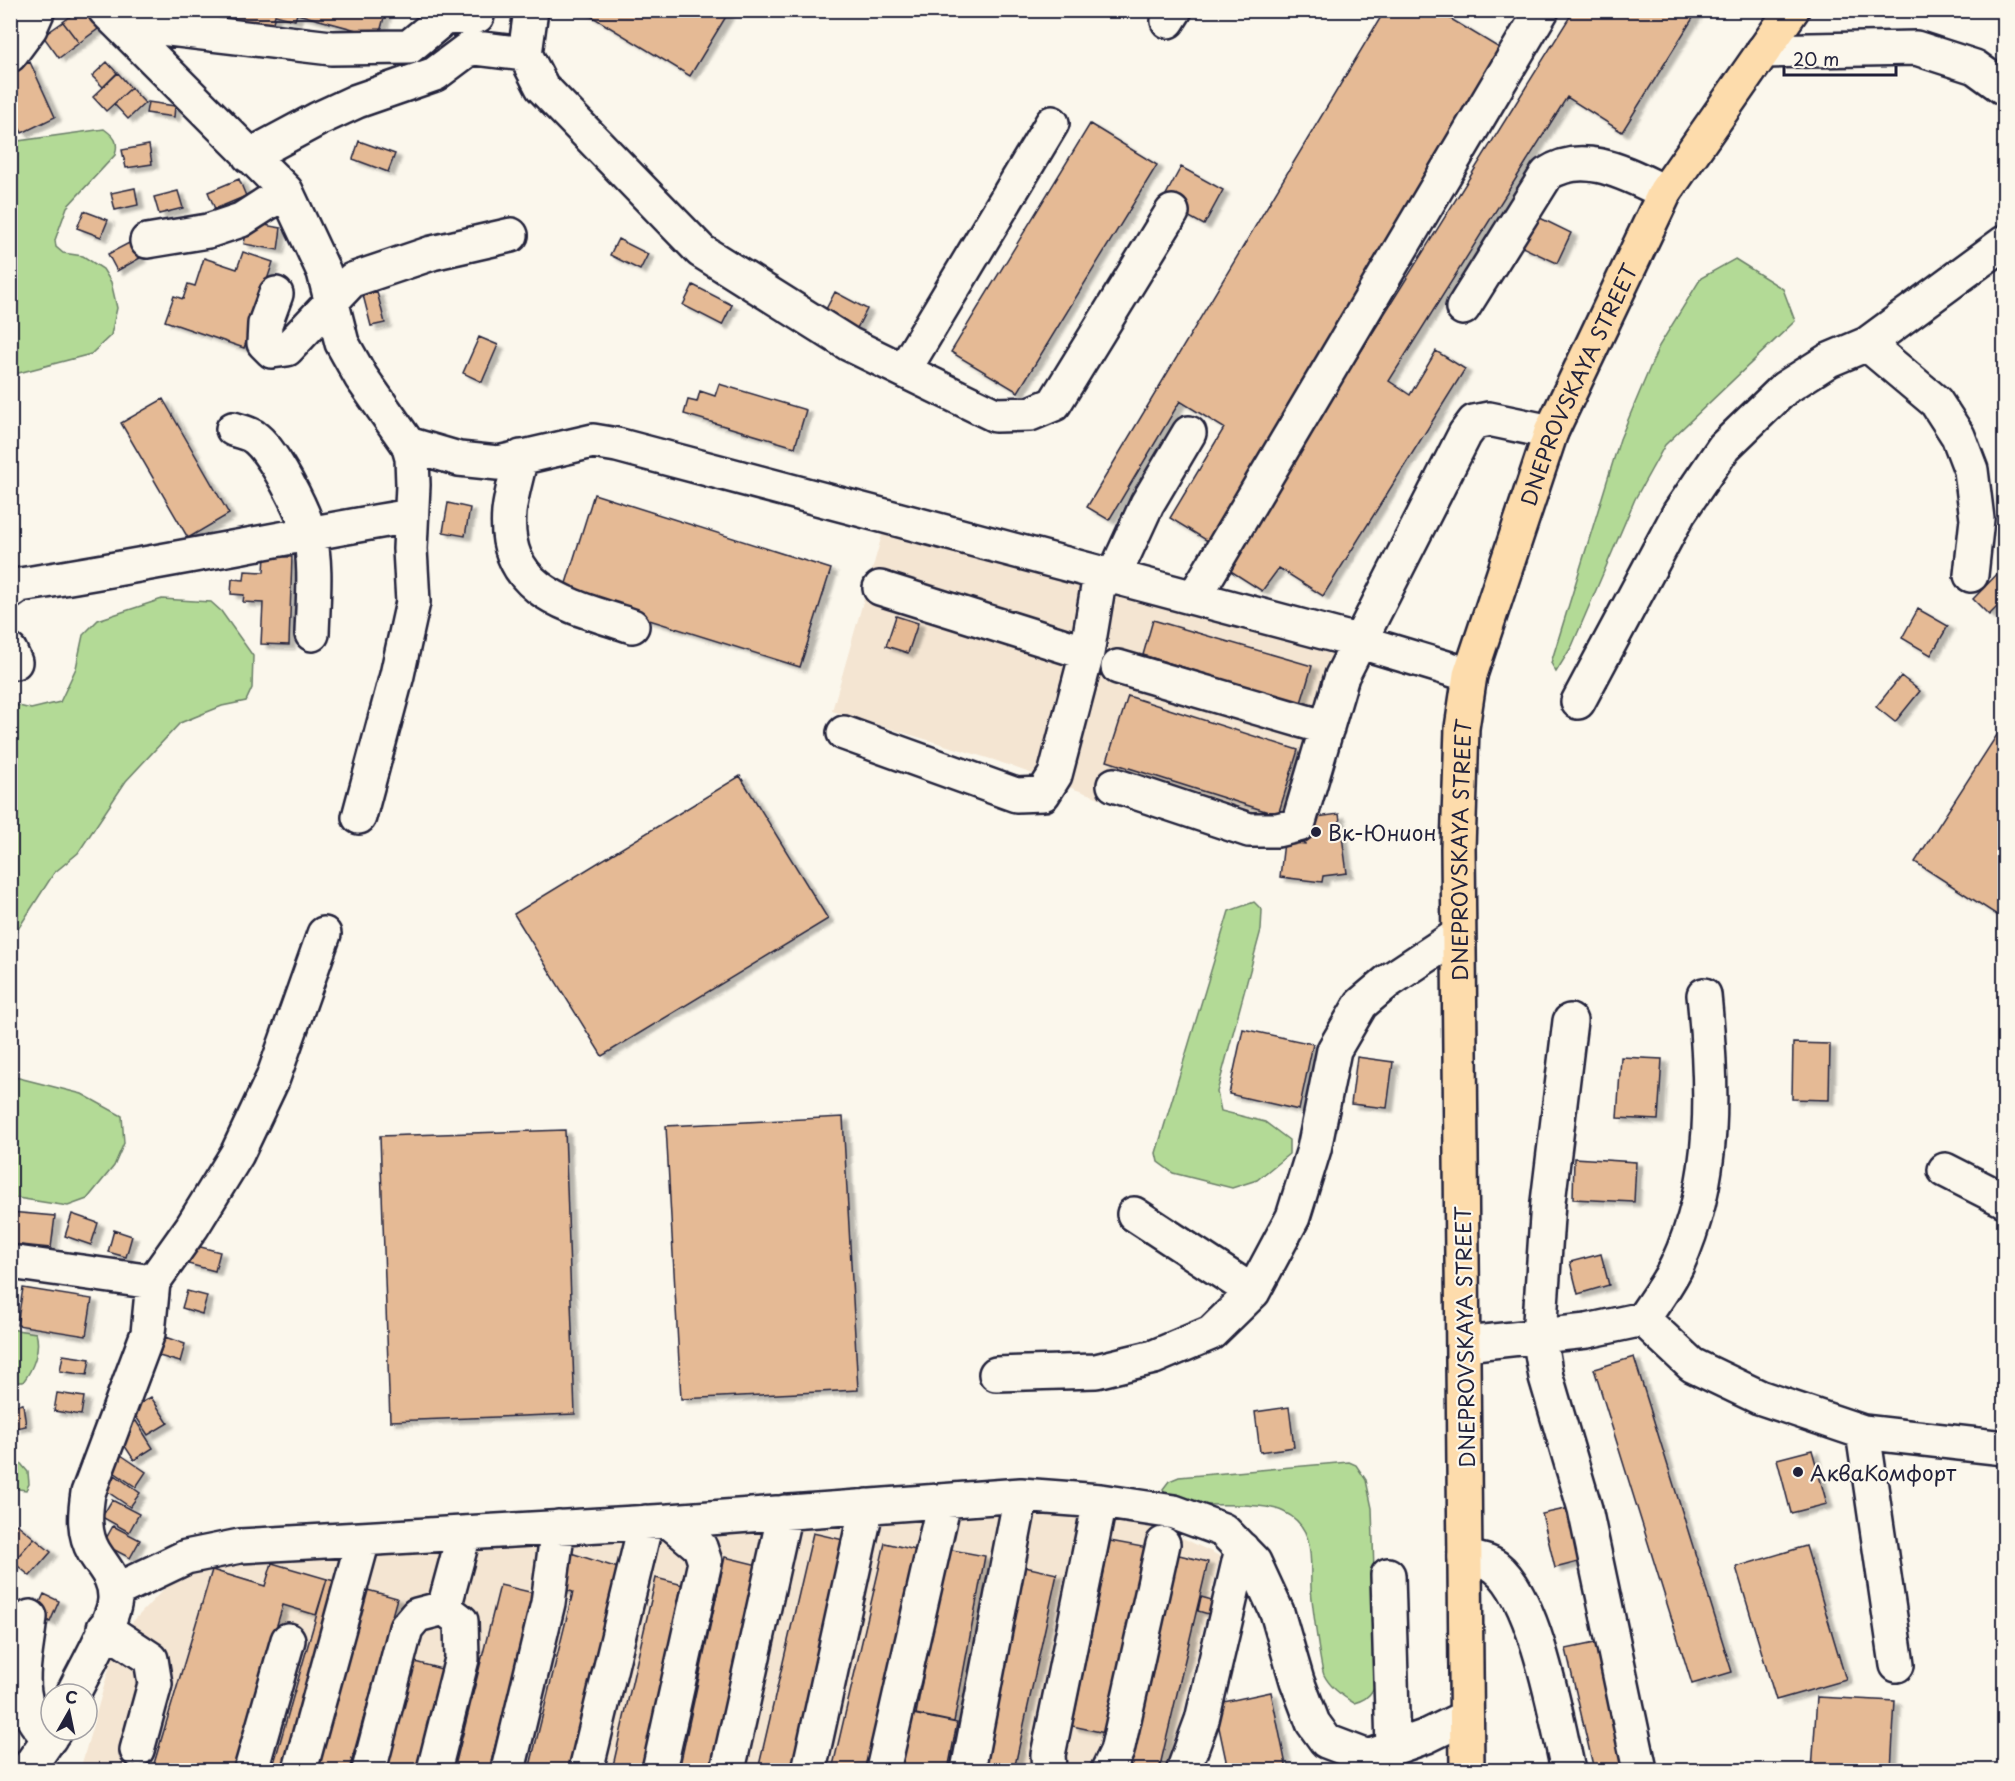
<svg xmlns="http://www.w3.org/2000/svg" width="2015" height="1781" viewBox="0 0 2015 1781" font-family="'Playpen Sans',sans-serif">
<defs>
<filter id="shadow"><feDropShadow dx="6" dy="4" stdDeviation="1.5" flood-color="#0004"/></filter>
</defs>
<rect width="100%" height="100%" fill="#fbf7ec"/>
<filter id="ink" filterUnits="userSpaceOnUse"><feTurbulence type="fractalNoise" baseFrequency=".0167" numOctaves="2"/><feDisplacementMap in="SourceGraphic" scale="12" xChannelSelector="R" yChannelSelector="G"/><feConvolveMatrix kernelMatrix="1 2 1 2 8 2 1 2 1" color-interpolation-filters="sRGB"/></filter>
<g filter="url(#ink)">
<path fill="#f4e5d2" d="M884,528L1353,643L1294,841L1105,800L994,760L832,711Z
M1094,1508L1164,1529L1220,1556L1170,1770H80L118,1637L184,1568L349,1543Z"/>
<path fill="#b3da96" stroke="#6a7e68" stroke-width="1.5" d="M104,129C115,137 119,142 115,155L67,207L55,240L56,247L63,253L83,256L103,269L111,282L117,308L111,335L91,354L11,375V142Z
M1735,259L1783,289L1795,321L1665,445L1635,499L1572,646L1556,672L1551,663L1620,439L1659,346L1701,278Z
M162,599L211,602L221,611L253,656L252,688L246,701L222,706L180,723L126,781L78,853L54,873L11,940V704L31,709L60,702L76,668L83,635L98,620Z
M1254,902L1262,910L1261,930L1217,1092L1221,1111L1265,1122L1289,1140V1154L1257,1180L1232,1188L1173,1173L1158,1162L1156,1153L1229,911Z
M11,1076L82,1094L122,1116L124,1143L114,1166L87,1199L68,1206L11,1197Z
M10,1329L36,1333C41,1349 33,1369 23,1382H11Z
M11,1452L28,1472L29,1484L26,1490L11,1488Z
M1349,1462L1356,1465L1366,1480L1372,1508L1377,1667C1375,1687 1374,1698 1354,1703C1342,1696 1330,1687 1324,1675C1320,1665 1312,1602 1311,1588C1310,1559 1316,1527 1284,1512C1264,1501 1201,1506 1175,1505L1167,1500L1163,1489L1169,1481L1179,1477Z"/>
<path fill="#e5ba95" stroke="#22223b" stroke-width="1.5" filter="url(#shadow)" d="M79,10H85L98,29L79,43L63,22Z
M176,10H386L379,36L297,14L295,20L275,15L269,36Z
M581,10H730L690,76Z
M1385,10H1436L1511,55L1216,546L1170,518L1224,428L1180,401L1109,520L1087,507Z
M1574,10H1698L1622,132L1567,97L1389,381L1410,395L1436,351L1465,369L1323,596L1279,568L1262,591L1226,568Z
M63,22L79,43L59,58L43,36Z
M30,62L55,117L22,133L10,109V71Z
M107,62L117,73L103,87L92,76Z
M118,73L131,88L106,111L93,97Z
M131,88L145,103L128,119L114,104Z
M148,102L175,106L174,117L146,113Z
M1090,124L1157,165L1018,392L951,352Z
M359,141L395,154L388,172L353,159Z
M149,145L152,164L126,168L122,150Z
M1181,167L1223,190L1204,225L1162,202Z
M239,179L246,196L215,209L208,192Z
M135,188L138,205L115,210L111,193Z
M178,191L183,208L159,214L154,197Z
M84,211L108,220L101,237L77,228Z
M1536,216L1571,233L1557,263L1522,247Z
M248,222L281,228L278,250L244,244Z
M618,239L648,254L640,270L610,255Z
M131,242L140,258L117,271L108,254Z
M243,252L273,262L244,348L165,321L174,296L183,299L188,284L195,286L204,258L237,269Z
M693,285L732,305L722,325L683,305Z
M377,292L385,323L371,326L363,295Z
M835,292L867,309L856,330L824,313Z
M479,337L498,345L482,382L463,373Z
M719,384L806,410L795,447L684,414L688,400L697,402L700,391L715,396Z
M163,399L229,514L188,538L121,423Z
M594,494L831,569L800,667L563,593Z
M448,503L470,508L465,536L443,532Z
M265,556L292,557L289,645L261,644L263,603L243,602L244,595L231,594L232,579L244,580L245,571L264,572Z
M2004,567V600L1989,615L1973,599Z
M1918,609L1948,626L1931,655L1902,638Z
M896,616L918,623L908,653L886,646Z
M1153,620L1312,666L1301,703L1143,655Z
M1901,676L1920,691L1895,722L1876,707Z
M1128,696L1298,750L1278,815L1107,761Z
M2004,724V904L1997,915L1915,862Z
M740,776L828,919L602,1056L514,914Z
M1339,814L1347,873L1323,876L1322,882L1280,877L1284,842L1305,844L1302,819Z
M1243,1029L1313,1044L1299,1110L1229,1094Z
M1793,1043L1830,1044L1829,1100L1792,1099Z
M1357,1057L1393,1062L1387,1108L1351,1104Z
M1621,1057L1662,1059L1658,1120L1617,1118Z
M843,1117L858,1390L681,1399L666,1126Z
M565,1130L575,1414L390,1421L380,1136Z
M1574,1158L1636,1162L1634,1202L1573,1199Z
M10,1212L55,1216L51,1248L10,1244Z
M72,1214L98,1223L91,1245L65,1236Z
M114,1230L132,1236L126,1257L108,1252Z
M193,1245L220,1252L215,1271L188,1264Z
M1601,1254L1609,1285L1578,1294L1570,1262Z
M23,1288L92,1299L86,1336L17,1325Z
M187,1291L207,1296L202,1314L182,1308Z
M165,1337L185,1344L180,1362L159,1356Z
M63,1355L90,1359L87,1375L60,1371Z
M1634,1357L1732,1672L1692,1684L1594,1369Z
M57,1393L84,1397L81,1415L54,1411Z
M151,1397L168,1423L148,1435L131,1409Z
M23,1404L26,1426L15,1428L12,1406Z
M1289,1407L1294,1447L1260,1452L1255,1412Z
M136,1421L153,1448L134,1460L117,1434Z
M1812,1450L1827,1504L1791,1513L1777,1459Z
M121,1455L146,1472L136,1487L111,1470Z
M115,1475L140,1493L130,1507L105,1490Z
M112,1500L139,1514L129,1532L102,1517Z
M1570,1508L1582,1561L1555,1568L1542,1514Z
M17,1524L34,1538L13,1562L10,1560V1531Z
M113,1526L140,1540L130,1558L103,1544Z
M813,1533L848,1541L795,1770H758Z
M34,1538L51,1552L30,1576L13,1562Z
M1110,1541L1148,1548L1110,1734L1072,1726Z
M885,1543L916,1550L867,1770H832Z
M1806,1546L1846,1680L1776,1700L1736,1567Z
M947,1549L985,1556L954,1722L916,1714Z
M571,1553L618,1568L568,1770H529L573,1592L560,1588Z
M1175,1554L1208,1562L1159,1770H1123Z
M725,1557L762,1566L718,1770H679Z
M272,1563L327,1579L316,1615L283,1605L233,1770H139L141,1763L153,1767L212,1570L265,1586Z
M1025,1567L1057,1574L1014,1770H981Z
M656,1578L687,1586L645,1770H612Z
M327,1579L397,1598L349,1770H272Z
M500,1585L534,1593L489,1770H454Z
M44,1594L59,1601L50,1622L34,1615Z
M1201,1597L1223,1603L1219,1617L1198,1611Z
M1595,1643L1625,1770H1594L1566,1649Z
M415,1662L449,1671L424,1770H387Z
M1271,1692L1287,1770H1228L1214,1704Z
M1817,1697L1895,1701L1891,1770H1812Z
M903,1712L957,1723L948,1770H892Z"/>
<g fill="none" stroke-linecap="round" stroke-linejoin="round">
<g stroke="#22223b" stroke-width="38">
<path id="minor" d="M105,10L286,191L324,272L342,343L361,377L408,444L412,458L413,485L410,549L413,602L397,675L359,817
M531,10L525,54L542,87L701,251L849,344L995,415L1030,414L1054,404L1172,212
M1168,21L1175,10
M118,23L331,48L409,47L444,18L477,16
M1763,51L1916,48L1975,67L2004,88
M10,55L30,28L38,10
M249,156L318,119L357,101L435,74L467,50L475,48L525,54
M147,241L208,231L241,220L286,191
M276,294L265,324L264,343L272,351L287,349L352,280L432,253L511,235
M1463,308L1547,174C1585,149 1628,175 1665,192
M1867,344L1936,402L1958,436L1971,470L1977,519L1971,575
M904,370L1052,123
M233,429C239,431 249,433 254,437C272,449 304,511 309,533C317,564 313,601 312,634
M408,444L459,459L498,463L593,441L617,445L1357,641L1470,675
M521,457C517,475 511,494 509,512C502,594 572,606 632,626
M1113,578L1147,504L1189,433
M880,588L1087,653
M10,592L20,585C150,565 279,538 410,516
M1194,598L1542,10
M10,651L15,662
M1118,667L1327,728
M1578,702L1679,513L1724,447L1785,388L1829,360L1867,344L2004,243
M844,733L1016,795L1043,794L1055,775L1087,653L1100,575
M1114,785L1249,830H1277L1298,825L1342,676L1465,434L1474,422L1489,419L1551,432
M1570,1021L1548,1202L1539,1336L1546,1377L1585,1509L1640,1770
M1945,1170L2004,1200
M1134,1214L1253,1292L1293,1217L1314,1149L1334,1050L1361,1004L1387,982L1458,935
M10,1262L153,1282
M1643,1319C1654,1302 1668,1284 1677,1265C1717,1179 1713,1086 1704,995
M1465,1344L1587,1331L1643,1319L1692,1365L1759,1397L1863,1432L2004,1448
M996,1374L1096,1371L1154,1357L1211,1333L1253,1292
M1863,1432L1897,1665
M1465,1557C1475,1559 1488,1561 1496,1567C1536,1598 1557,1721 1568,1770
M1388,1575L1393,1749
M115,1591L186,1557L240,1546L669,1521L1021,1495L1100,1501L1174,1512L1223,1530L1254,1562L1277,1612L1297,1681L1313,1723L1326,1741L1368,1757L1427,1736L1466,1717
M30,1617C25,1665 10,1703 50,1738
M104,1628L151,1659L155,1684L137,1750
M73,1694C83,1673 116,1617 115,1597C115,1577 103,1567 94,1552C83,1533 85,1513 88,1493L148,1333L153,1282L192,1227L237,1154L273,1078L324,934
M1184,1769L1202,1720L1242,1549
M27,1770L55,1730
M251,1770L288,1640
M300,1770L363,1540
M369,1770L406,1628L417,1615L444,1608L464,1534
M434,1770L462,1659L461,1621L444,1608
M508,1770L548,1603L558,1527
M586,1770L646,1522
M659,1770L705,1562L700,1547L669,1521
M728,1770L785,1512
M809,1770L867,1506
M883,1770L944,1502
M968,1770L1021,1495
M1049,1770L1048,1755L1100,1501
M1108,1770L1117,1751L1163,1544"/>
</g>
<g stroke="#22223b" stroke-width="38">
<g id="major">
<path id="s1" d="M1467,1770L1458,848L1462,728L1470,675L1551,432L1665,192L1792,10"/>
</g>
</g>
<use href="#minor" stroke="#fbf7ec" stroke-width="33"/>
<use href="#major" stroke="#fddcac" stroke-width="33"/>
</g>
</g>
<g fill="#22223b" stroke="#fbf7ec" stroke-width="2">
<circle cx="1316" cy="832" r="6"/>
<circle cx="1798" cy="1472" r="6"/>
</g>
<g text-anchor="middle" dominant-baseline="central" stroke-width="4.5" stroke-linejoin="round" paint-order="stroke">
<g font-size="21" fill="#22223b" stroke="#fbf7ec">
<text stroke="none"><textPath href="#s1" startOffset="1406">DNEPROVSKAYA STREET</textPath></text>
<text stroke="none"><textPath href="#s1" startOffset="920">DNEPROVSKAYA STREET</textPath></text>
<text transform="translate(1464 1337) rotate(-91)">DNEPROVSKAYA STREET</text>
</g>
<g font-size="21" fill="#22223b" stroke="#fbf7ec" text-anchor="start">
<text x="1328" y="832">Вк-Юнион</text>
<text x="1810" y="1472">АкваКомфорт</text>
</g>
</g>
<rect width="2015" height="1781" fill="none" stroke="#fbf7ec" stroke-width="36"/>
<rect x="18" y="18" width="1979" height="1745" fill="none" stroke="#22223b" stroke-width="2" filter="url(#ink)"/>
<g transform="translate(69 1712) rotate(9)"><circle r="28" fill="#fbf7ec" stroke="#a4a2a5" stroke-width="1.5"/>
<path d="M0-4.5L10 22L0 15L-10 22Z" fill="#22223b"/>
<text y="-9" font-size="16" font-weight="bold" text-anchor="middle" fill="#22223b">С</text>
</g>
<path d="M1784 66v9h112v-9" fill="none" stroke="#22223b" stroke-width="3"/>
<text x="1793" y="66" font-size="18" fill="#22223b" stroke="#fbf7ec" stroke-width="4.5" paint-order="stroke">20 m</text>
</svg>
